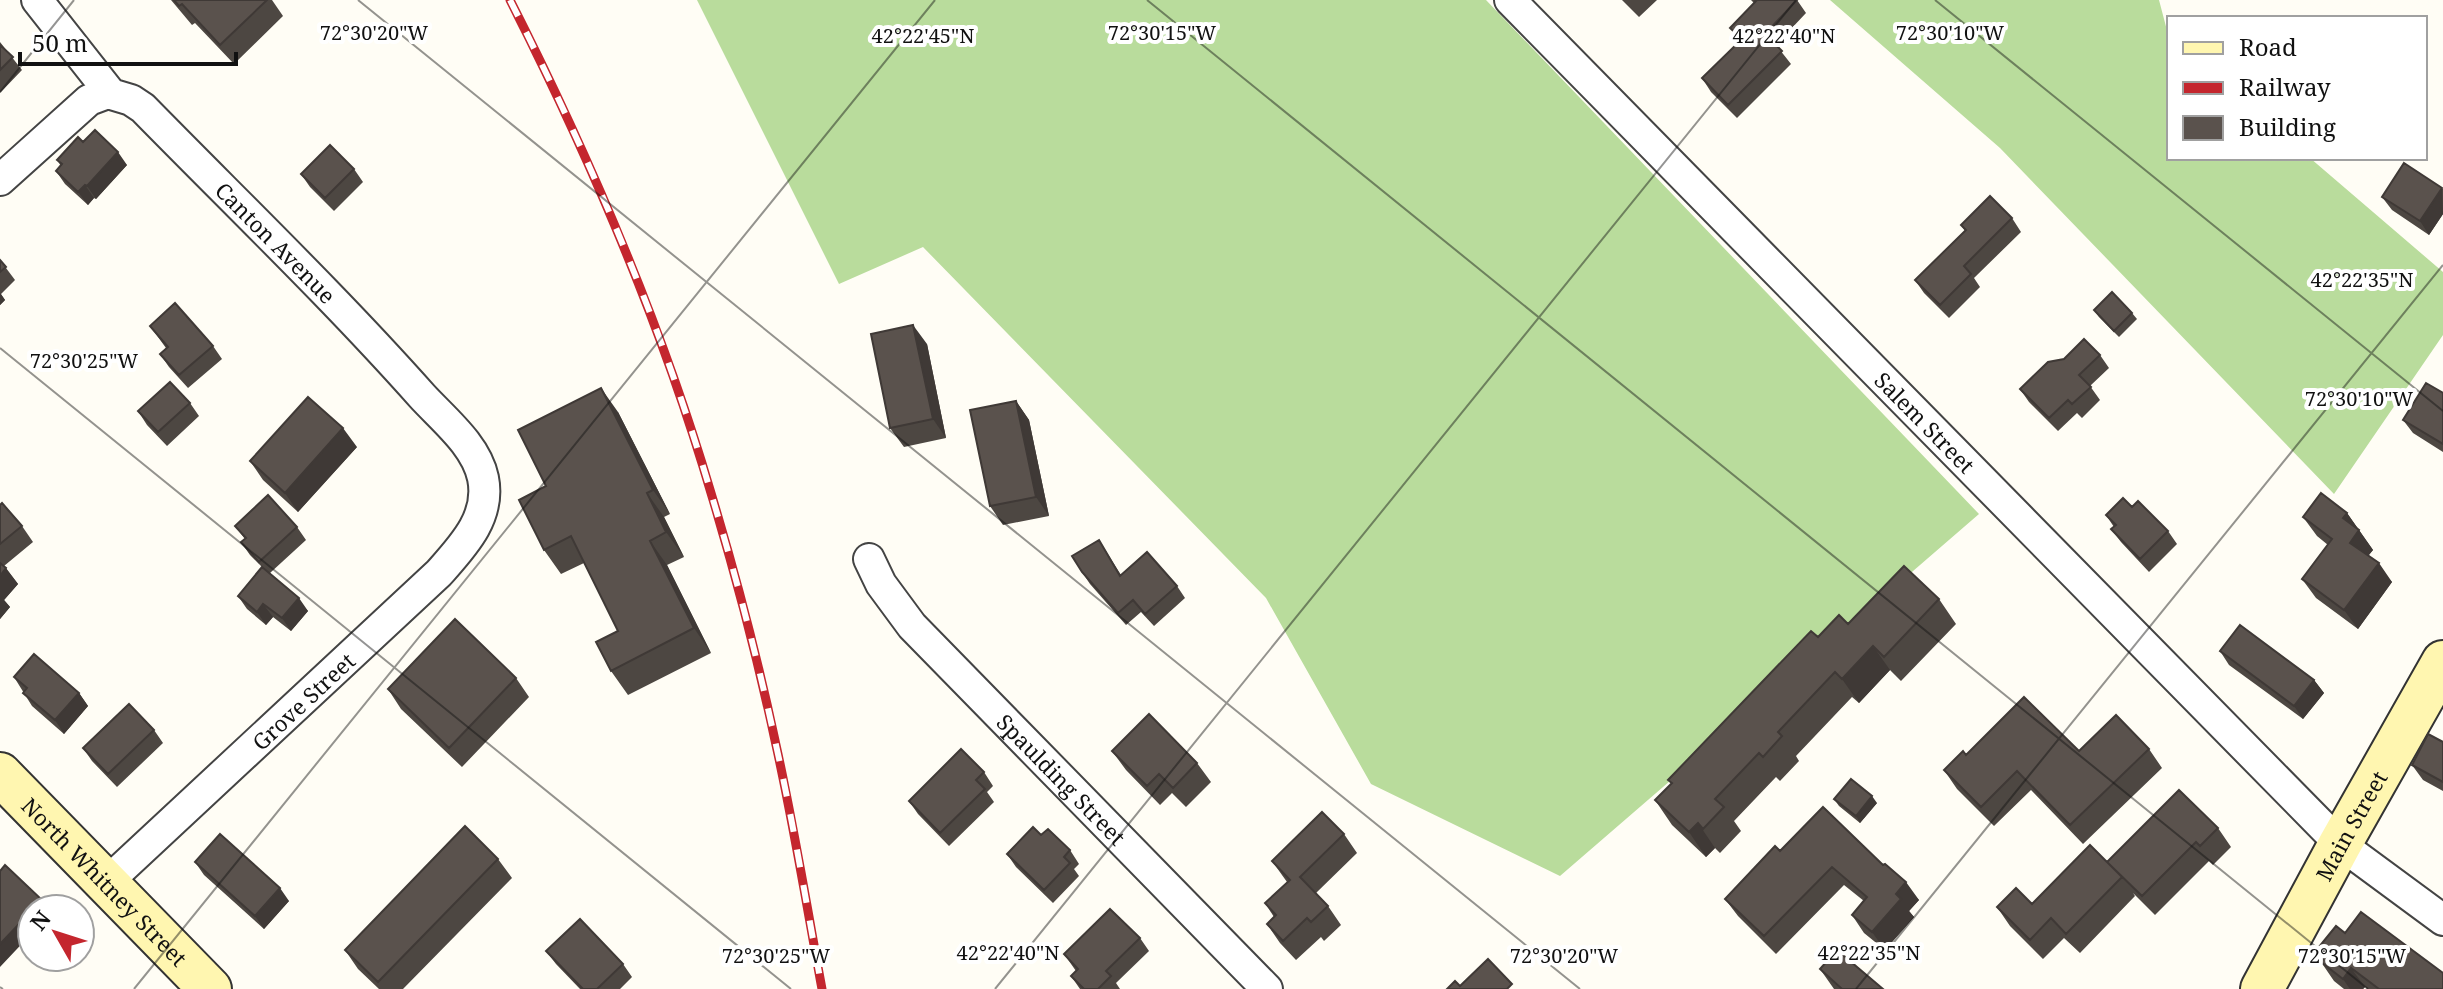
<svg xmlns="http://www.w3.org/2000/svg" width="2443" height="989" viewBox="0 0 2443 989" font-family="'Noto Serif',serif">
<rect width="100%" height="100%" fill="#fffdf5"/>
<path fill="#b9dc9c" d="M697,0H1486L1979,514L1560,876L1371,784L1266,598L923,247L839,284Z
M1830,0H2159L2169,38V158H2310L2443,272V335L2334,494L2000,148Z"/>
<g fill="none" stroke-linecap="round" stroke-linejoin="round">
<g stroke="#444" stroke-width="34">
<g id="street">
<path id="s1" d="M37,0L111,94L131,100L143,108C236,203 333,296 422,396C444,420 476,445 483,478C491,517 463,546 439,573L106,883"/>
<path id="s2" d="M1510,0L2340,844L2443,920"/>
<path d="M0,180L89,100L105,94H111"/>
<path id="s3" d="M869,559L881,584L912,626L1267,989"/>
</g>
</g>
<g stroke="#333" stroke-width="46">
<g id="secondary">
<path id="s4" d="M0,774L210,989"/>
<path id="s5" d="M2262,989L2340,844L2443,662"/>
</g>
</g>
<use href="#street" stroke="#fff" stroke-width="30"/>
<use href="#secondary" stroke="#fff6b0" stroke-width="42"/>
<g stroke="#c4262e" stroke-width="9">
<path id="rail" d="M510,0C590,158 661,323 711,493C736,576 758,660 776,745C794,826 807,908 822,989"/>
</g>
<use href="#rail" stroke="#fff" stroke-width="6" stroke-dasharray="18" stroke-linecap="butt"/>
</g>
<path fill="#4d4742" d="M171,0H272L283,16L234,64L195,23L192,25Z
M1622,0H1657L1639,17Z
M1751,0H1797L1806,13L1776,45L1791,64L1737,118L1711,92L1702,78L1740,41L1730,28L1754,3Z
M0,42L22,70L0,93Z
M83,142L127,165L96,199L94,198L88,205L65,184L56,171L61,166L57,160Z
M2404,163L2443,189V214L2429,235L2392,210L2382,197Z
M354,169L363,182L334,211L310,187L301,174Z
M2012,218L2021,232L1974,278L1980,287L1949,318L1924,293L1915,280L1965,231L1961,225Z
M0,260L15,280L1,294L5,300L0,305Z
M2094,310L2132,313L2137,319L2119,337L2099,317Z
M150,326L213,346L222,359L188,388L169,367L160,354L166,348Z
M927,344L946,438L904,447L890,428Z
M2100,355L2109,368L2090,386L2100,400L2082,418L2077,413L2058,431L2029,402L2020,389Z
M2443,393V452L2413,433L2403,420Z
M1016,401L1029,420L1049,516L1003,525L990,506Z
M190,403L199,416L167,446L147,425L138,411Z
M618,412L670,514L664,517L684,557L667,565L711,653L628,695L611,671L618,631L584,563L561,574L544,550Z
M357,447L298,512L263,480L250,461Z
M0,505L22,526L33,542L4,566L18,584L4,600L10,607L0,619Z
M2132,507L2168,531L2177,544L2149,572L2121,542L2111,529L2114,527L2106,515Z
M2347,513L2373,550L2368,556L2392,582L2358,629L2316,598L2302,579L2328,545L2317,536L2303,517Z
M235,526L297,527L306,540L270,573L308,611L291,631L273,617L266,625L247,609L238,596L262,567L250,555L241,542L245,539Z
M1099,540L1121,575L1177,586L1185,598L1154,626L1141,612L1126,625L1090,584L1082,572Z
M1939,599L1956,624L1901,681L1890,670L1859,703L1852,697L1796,756L1799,761L1780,781L1776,777L1734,821L1741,831L1720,853L1715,848L1706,857L1672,825L1655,800L1671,784L1668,780L1818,637L1848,624Z
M2220,651L2314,680L2324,693L2303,719L2229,665Z
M14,677L79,693L88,706L64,734L32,706Z
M516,678L529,697L462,767L401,709L388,689Z
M154,730L163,743L117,787L92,761L83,748Z
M2443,742V791L2423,780L2412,765Z
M2149,749L2162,768L2083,844L2031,790L1994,826L1957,789L1944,770L2079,751Z
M1112,751L1197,763L1211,782L1186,807L1172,793L1160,805L1126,770Z
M984,772L993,786L987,792L994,802L949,846L918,814L909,801Z
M1834,799L1877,803L1860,823L1839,806Z
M1823,807L1919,900L1909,911L1914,917L1885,950L1864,933L1852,915L1864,901L1844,885L1776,954L1738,916L1725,899L1780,851Z
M2218,828L2231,847L2213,865L2209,861L2155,915L2133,893L2135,896L2080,953L2064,938L2043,959L2010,926L1997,907L2032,904L2110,865Z
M1344,834L1357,853L1316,893L1328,906L1341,925L1324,941L1321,937L1296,960L1280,943L1267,924L1274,917L1265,903L1287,882L1272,861Z
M1041,835L1070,850L1079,864L1074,869L1079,876L1053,903L1016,867L1007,854Z
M498,859L512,878L403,989H379L358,969L345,950Z
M195,862L289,901L264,929L204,875Z
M2345,933L2443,989H2367L2365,987L2363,989H2344L2334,981L2321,962L2325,956L2319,947Z
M1140,938L1149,951L1116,983L1120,989H1080L1071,976L1076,971L1064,954Z
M546,951L623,964L632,977L620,989H580L556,964Z
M1820,969L1883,989H1834Z"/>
<path fill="#3f3936" d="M118,152L127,165L96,199L87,186Z
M85,185L94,198L88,205L78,192Z
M2442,188L2443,214L2429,235L2420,221Z
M0,293L5,300L0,305Z
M913,325L927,344L946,438L933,419Z
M601,388L618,412L670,514L653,490Z
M1016,401L1029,420L1049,516L1036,497Z
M343,428L357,447L298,512L285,493Z
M647,493L664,517L684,557L666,532Z
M2347,513L2373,550L2363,562L2350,543L2343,518Z
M650,541L667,565L711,653L694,628Z
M2379,563L2392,582L2358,629L2344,610Z
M6,568L18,584L4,600L10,607L0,619V576Z
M299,598L308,611L291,631L282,618Z
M263,604L273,617L266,625L257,612Z
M1873,646L1890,670L1859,703L1842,679Z
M2314,680L2324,693L2303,719L2294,706Z
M79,693L88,706L64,734L55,720Z
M1872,796L1877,803L1860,823L1856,816Z
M1698,823L1715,848L1706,857L1689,832Z
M1906,882L1919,900L1909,911L1914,917L1885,950L1872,932L1896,894Z
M280,888L289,901L264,929L255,916Z
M42,900L49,909H33Z
M32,910V933L0,967V944Z
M2351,968L2365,987L2363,989H2350L2343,979Z"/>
<path fill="#5a524d" stroke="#3f3936" stroke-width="2" d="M174,0H267L220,45L182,4L179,6Z
M1755,0H1797L1765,34L1782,51L1728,105L1702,78L1742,39L1730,28L1756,1Z
M0,45L13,57L0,70Z
M95,130L118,152L87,186L85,185L78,192L56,171L62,164L57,160L78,137L83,142Z
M330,145L354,169L325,198L301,174Z
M2404,163L2442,188L2420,221L2382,197Z
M1990,196L2012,218L1964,266L1971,274L1940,305L1915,280L1966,230L1961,225Z
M0,260L6,267L0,272Z
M2112,292L2132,313L2114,331L2094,310Z
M175,303L213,346L179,375L160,354L168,347L150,326Z
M913,325L933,419L890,428L871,334Z
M2084,339L2100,355L2079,375L2091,387L2072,404L2068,400L2049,418L2020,389L2048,362L2064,359Z
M170,382L190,403L158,432L138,411Z
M2426,383L2443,393V444L2403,420Z
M601,388L653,490L647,493L666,532L650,541L694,628L611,671L596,642L618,631L571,536L544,550L519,500L546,486L518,430Z
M308,397L343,428L285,493L250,461Z
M1016,401L1036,497L990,506L970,410Z
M2321,493L2347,513L2343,518L2359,530L2350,543L2379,563L2344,610L2302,579L2332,539L2303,517Z
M268,495L297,527L259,562L241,542L246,538L235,526Z
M2123,498L2132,507L2138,501L2168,531L2140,559L2111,529L2116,525L2106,515Z
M2,503L22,526L0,544V505Z
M1099,540L1120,576L1147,552L1177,586L1145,614L1133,600L1118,613L1082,572L1072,556Z
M0,563L6,568L0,576Z
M1904,566L1939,599L1884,657L1873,646L1842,679L1835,672L1778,732L1782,736L1763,757L1759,753L1715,799L1724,807L1703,829L1698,823L1689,832L1655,800L1672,783L1668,780L1811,631L1818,637L1839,615L1848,624Z
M262,567L299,598L282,618L263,604L257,612L238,596Z
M455,619L516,678L449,748L388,689Z
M2240,625L2314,680L2294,706L2220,651Z
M34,654L79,693L55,720L23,693L27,688L14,677Z
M2024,697L2079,751L2116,715L2149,749L2070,825L2017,771L1981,807L1944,770L1963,751L1966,755Z
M129,704L154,730L108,774L83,748Z
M1149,714L1197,763L1173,788L1159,774L1147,786L1112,751Z
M2428,734L2443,742V782L2412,765Z
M961,749L984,772L976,780L985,789L940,833L909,801Z
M1851,779L1872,796L1856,816L1834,799Z
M2179,790L2218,828L2200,846L2196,842L2142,896L2107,862Z
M1823,807L1883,865L1885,864L1906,882L1896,894L1901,899L1872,932L1852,915L1867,897L1832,867L1764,936L1725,899L1775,846L1780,851Z
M1322,812L1344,834L1300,877L1328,906L1311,922L1307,918L1283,941L1267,924L1276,915L1265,903L1290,880L1272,861Z
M465,826L498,859L378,982L345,950Z
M1033,827L1041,835L1048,829L1070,850L1064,857L1070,863L1044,890L1007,854Z
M220,834L280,888L255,916L195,862Z
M2090,845L2122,877L2066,934L2051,918L2030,940L1997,907L2016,888L2032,904Z
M5,865L42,900L0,944V871Z
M1110,909L1140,938L1106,971L1111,976L1098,989H1084L1071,976L1078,969L1064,954Z
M2361,912L2443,973V989H2379L2351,968L2343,979L2321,962L2327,954L2319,947L2336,926L2345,933Z
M580,919L623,964L597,989H583L546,951Z
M1837,950L1883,989H1842L1820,969Z
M1488,959L1512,984L1507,989H1447L1455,981L1460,986Z"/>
<path fill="none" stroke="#111" stroke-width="2" stroke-opacity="0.45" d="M358,0L1580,989M1147,0L2368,989M1935,0L2443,411M0,92L74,0M0,348L791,989M0,987L3,989M134,989L935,0M995,989L1796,0M1856,989L2443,265"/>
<g text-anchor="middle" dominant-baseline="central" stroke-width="8" stroke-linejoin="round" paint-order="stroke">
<g font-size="22" fill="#111" stroke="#fff">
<text stroke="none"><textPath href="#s1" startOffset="344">Canton Avenue</textPath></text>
<text stroke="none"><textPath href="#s2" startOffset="592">Salem Street</textPath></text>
<text transform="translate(303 701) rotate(-43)">Grove Street</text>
<text stroke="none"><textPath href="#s3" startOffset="294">Spaulding Street</textPath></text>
<text stroke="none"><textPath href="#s5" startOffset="186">Main Street</textPath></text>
<text stroke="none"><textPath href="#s4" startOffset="150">North Whitney Street</textPath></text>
</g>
</g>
<g font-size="20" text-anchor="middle" fill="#111" stroke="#fff" stroke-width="8" stroke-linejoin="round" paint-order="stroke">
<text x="374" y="40">72°30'20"W</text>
<text x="1162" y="40">72°30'15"W</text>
<text x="1950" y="40">72°30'10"W</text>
<text x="923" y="43">42°22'45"N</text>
<text x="1784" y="43">42°22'40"N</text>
<text x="2362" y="287">42°22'35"N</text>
<text x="84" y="368">72°30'25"W</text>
<text x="2359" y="406">72°30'10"W</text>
<text x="1008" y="960">42°22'40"N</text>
<text x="1869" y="960">42°22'35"N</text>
<text x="776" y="963">72°30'25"W</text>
<text x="1564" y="963">72°30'20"W</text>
<text x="2352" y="963">72°30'15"W</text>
</g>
<rect x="2167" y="16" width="260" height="144" fill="#ffffff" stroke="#a0a0a0" stroke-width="2"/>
<rect x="2183" y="42" width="40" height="12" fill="#fff6b0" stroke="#a0a0a0" stroke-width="2"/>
<text x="2239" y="56" font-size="24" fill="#111111">Road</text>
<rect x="2183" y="82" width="40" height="12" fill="#c4262e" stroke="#a0a0a0" stroke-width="2"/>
<text x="2239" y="96" font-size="24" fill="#111111">Railway</text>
<rect x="2183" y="116" width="40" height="24" fill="#5a524d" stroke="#a0a0a0" stroke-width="2"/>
<text x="2239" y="136" font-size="24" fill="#111111">Building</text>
<g transform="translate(56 933) rotate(309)"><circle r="38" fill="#ffffff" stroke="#a0a0a0" stroke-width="2"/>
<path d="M0-6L14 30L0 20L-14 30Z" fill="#c4262e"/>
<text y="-12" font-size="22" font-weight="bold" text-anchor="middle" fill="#111111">N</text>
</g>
<path d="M20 52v12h216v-12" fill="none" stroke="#111111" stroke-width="4"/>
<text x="32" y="52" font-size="24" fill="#111111" stroke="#ffffff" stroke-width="6" paint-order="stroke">50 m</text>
</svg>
